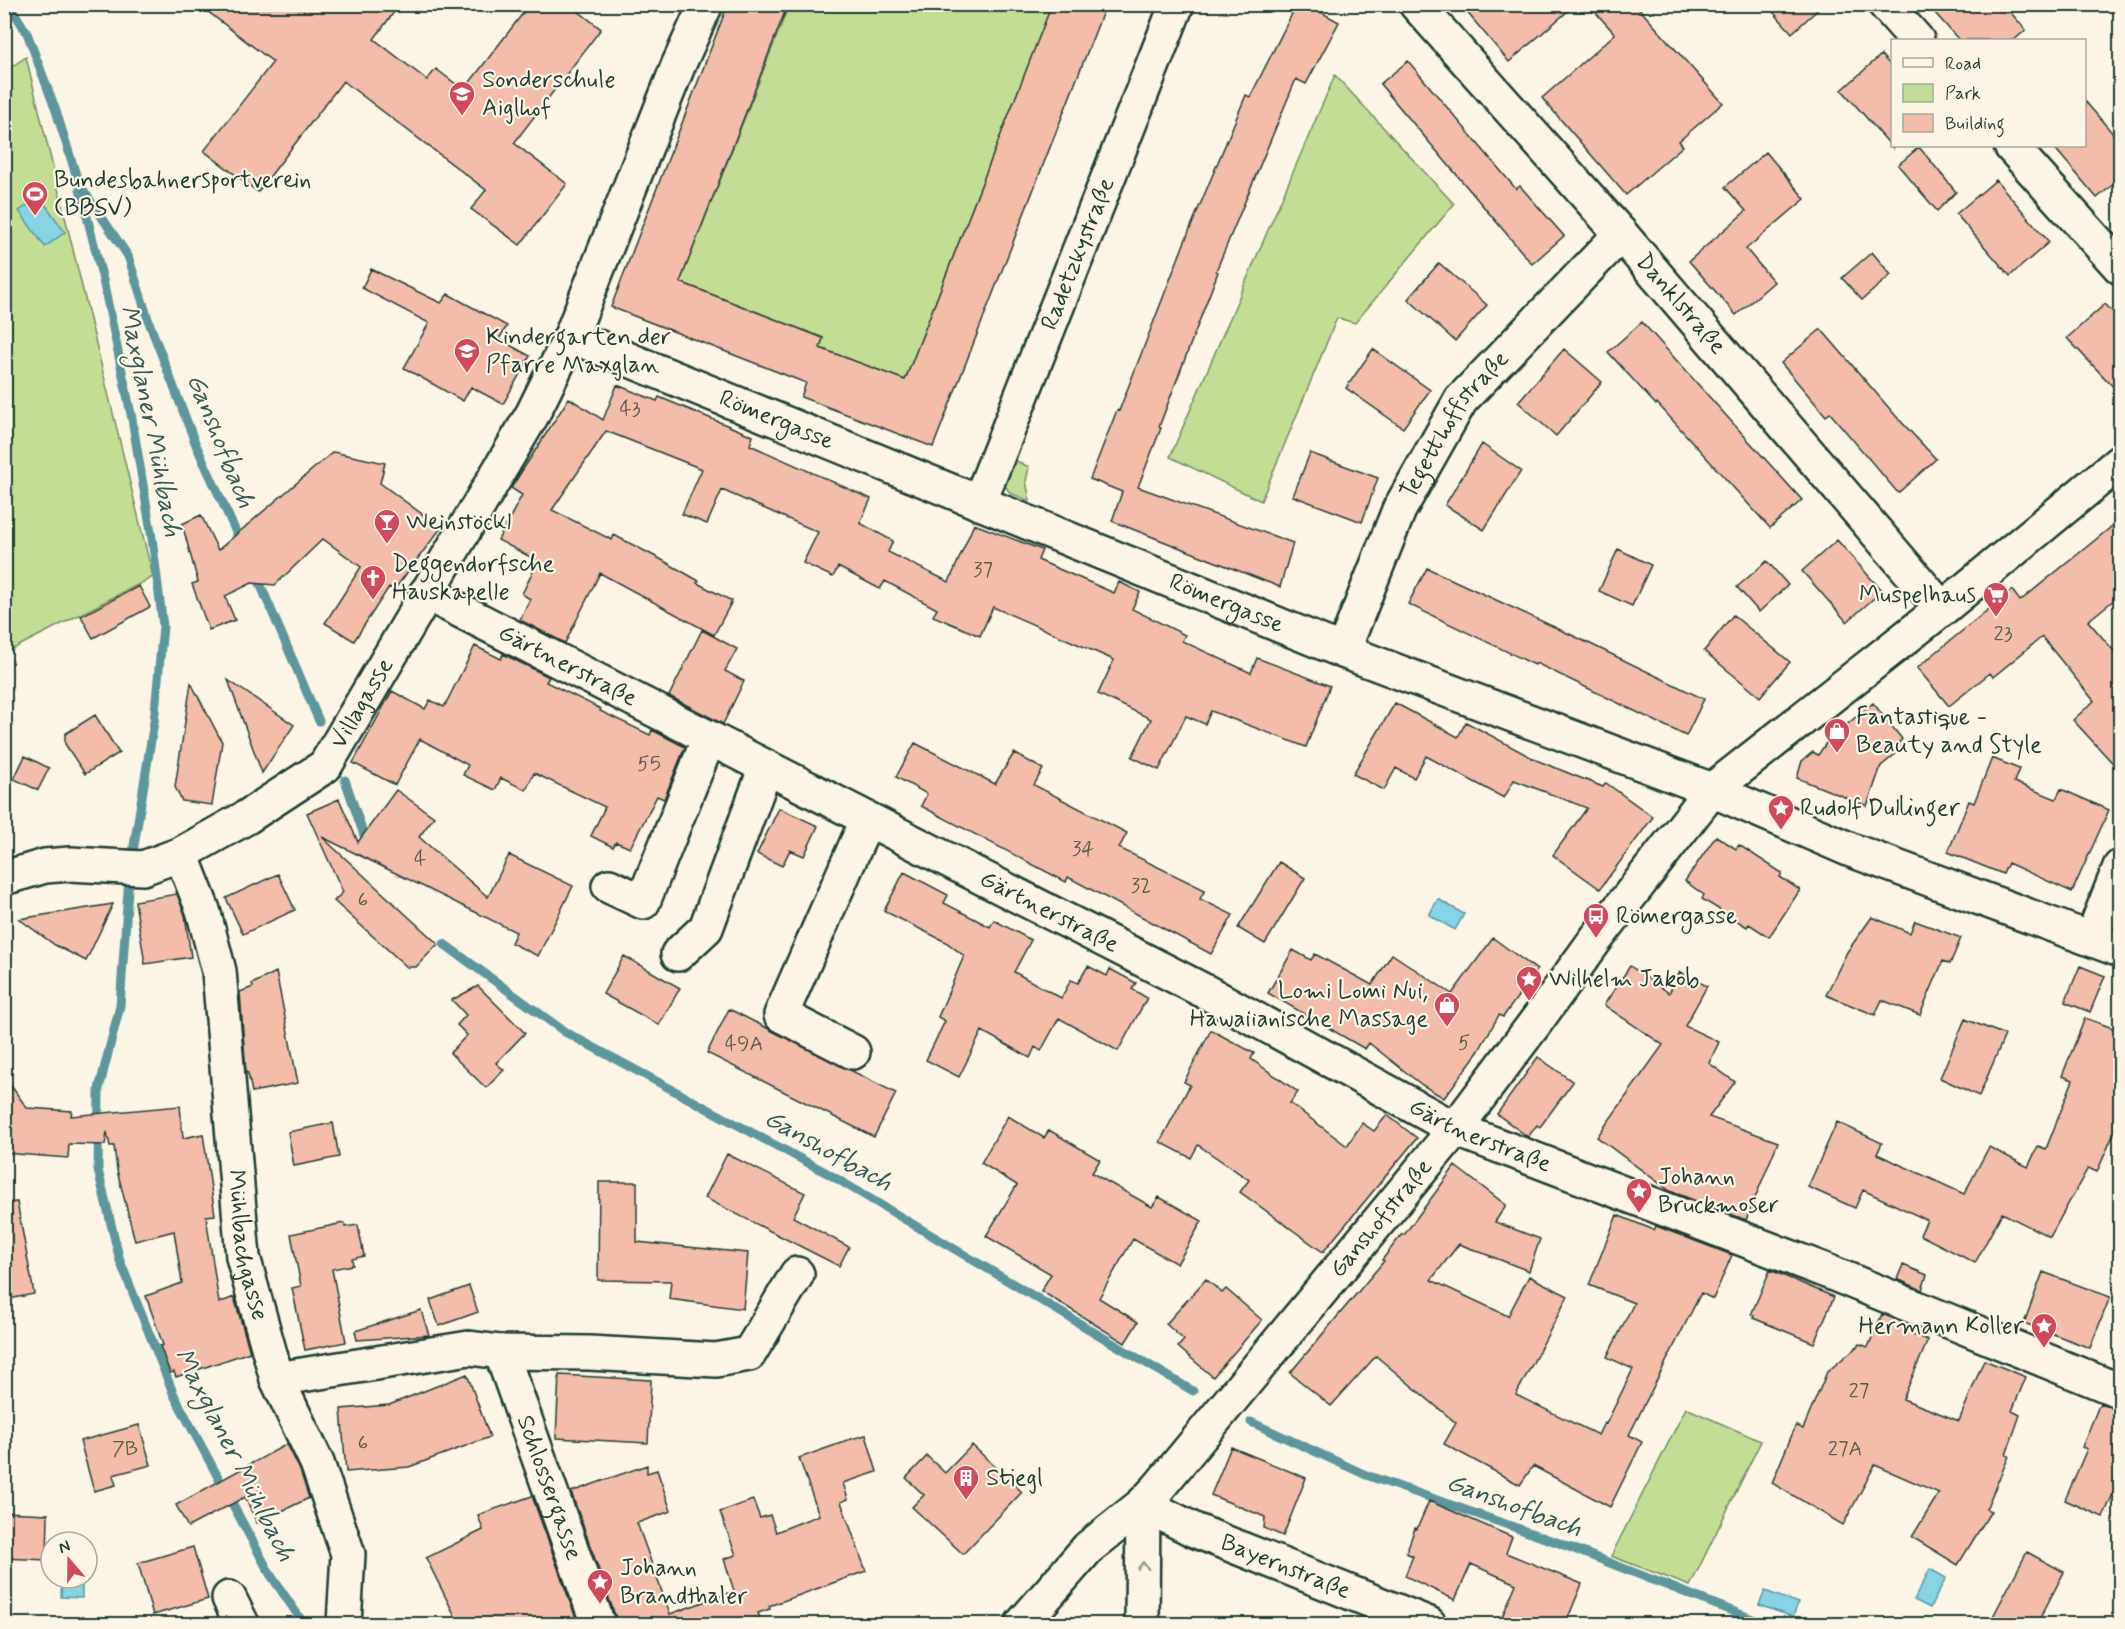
<svg xmlns="http://www.w3.org/2000/svg" width="2125" height="1629" viewBox="0 0 2125 1629" font-family="Mynerve,sans-serif">
<rect width="100%" height="100%" fill="#fcf5e5"/>
<filter id="ink" filterUnits="userSpaceOnUse"><feTurbulence type="fractalNoise" baseFrequency=".0167" numOctaves="2"/><feDisplacementMap in="SourceGraphic" scale="12" xChannelSelector="R" yChannelSelector="G"/><feConvolveMatrix kernelMatrix="1 2 1 2 8 2 1 2 1" color-interpolation-filters="sRGB"/></filter>
<g filter="url(#ink)">
<path fill="#c3dd94" stroke="#718d64" stroke-width="1.5" d="M789,5H1052L905,380L820,348L823,338L680,282Z
M26,57L153,577L5,653L4,72Z
M1335,75L1454,204L1355,323L1337,318L1261,501L1170,457Z
M1012,459L1029,467L1026,481L1030,501L1010,493L1005,486L1006,476Z
M1686,1408L1761,1441L1690,1586L1611,1556Z"/>
<path fill="#85d3e4" stroke="#5c979e" stroke-width="1.5" d="M40,197L65,232L45,247L19,211Z
M1438,899L1464,914L1455,930L1429,915Z
M1930,1569L1946,1578L1930,1608L1914,1600Z
M62,1578H82V1598L61,1597Z
M1765,1591L1798,1603L1793,1617L1759,1605Z"/>
<g fill="none" stroke-linecap="round" stroke-linejoin="round">
<path stroke="#5c979e" stroke-width="9" d="M9,4L27,33L56,111L78,181L103,280L132,419L152,538L163,626L154,722L132,858
M82,188L128,256L150,325L196,445L241,543
M255,572L319,721
M345,780L367,844
M129,876L120,1006L99,1089L98,1170L120,1261L174,1395L270,1574L304,1624
M444,944L565,1032L827,1173L1193,1391
M1251,1422L1366,1475L1559,1543L1765,1624"/>
</g>
<path fill="#f4bda9" stroke="#1f3d34" stroke-width="1.5" d="M198,4H400L374,39L427,80L436,69L464,90L530,4H569L601,29L514,143L567,184L520,245L471,209L486,190L343,81L258,192L204,151L273,62Z
M728,4H788L680,282L823,338L820,348L905,380L1052,4H1106L933,447L801,397L806,383L611,307Z
M1297,4H1306L1339,22L1306,84L1296,79L1216,271L1218,272L1159,427L1161,428L1138,487L1293,543L1280,587L1112,521L1122,492L1090,479L1117,410L1119,411L1185,241L1246,95L1250,97Z
M1460,4H1576L1509,62Z
M1588,4H1635L1723,103L1679,141L1683,146L1626,195L1542,98L1615,34Z
M1766,4H1824L1792,33Z
M1927,4H2003L2026,30L2014,40H1959Z
M1881,55L1893,68V148L1842,90Z
M1408,61L1516,189L1520,186L1564,236L1532,264L1380,84Z
M2085,101L2121,143V178L2097,198L2053,146H2085Z
M1919,147L1956,192L1937,211L1898,165Z
M1766,152L1805,199L1746,249L1774,282L1736,315L1689,261L1746,211L1725,187Z
M1996,180L2049,242L2010,276L1956,214Z
M1872,252L1891,275L1862,300L1842,278Z
M1439,263L1487,305L1455,341L1408,299Z
M371,269L441,303L448,294L507,326L499,339L530,356L503,404L471,387L463,401L404,368L429,323L362,288Z
M2105,304L2121,320V395L2067,338Z
M1642,322L1802,500L1770,528L1657,403L1656,405L1608,352Z
M1821,329L1895,415L1936,459L1898,493L1830,413L1826,416L1781,363Z
M1373,349L1430,390L1403,428L1346,388Z
M1564,349L1602,382L1556,436L1518,402Z
M617,385L657,401L659,397L753,436L750,445L871,499L860,523L893,541L888,552L949,582L974,524L1042,550L1038,560L1114,593L1119,582L1140,592L1132,609L1185,635L1182,641L1251,673L1257,658L1330,686L1306,747L1211,711L1205,724L1186,716L1159,770L1132,757L1151,719L1098,694L1114,660L993,607L980,636L933,616L937,609L885,581L880,589L838,567L833,577L803,563L818,532L722,490L707,524L682,514L702,469L606,431L552,510L612,540L614,535L662,560L699,581L697,583L732,601L714,635L600,573L565,643L520,620L530,599L522,594L538,561L498,540L522,495L511,488L569,398L603,420Z
M1482,444L1521,471L1484,530L1445,505Z
M333,452L385,463L380,483L441,528L394,590L389,587L354,641L325,623L361,567L323,539L275,585L252,583L225,596L235,620L209,630L192,584L198,582L182,524L201,515L218,550Z
M1310,453L1378,478L1362,522L1293,496Z
M2121,519V594L2088,621L2121,659V772L2073,720L2094,701L2042,637L1993,677L1990,673L1949,706L1917,668L2012,590L2020,601Z
M1837,540L1882,591L1847,622L1802,571Z
M1618,549L1651,565L1632,606L1599,591Z
M1767,561L1788,585L1759,612L1737,587Z
M1427,568L1578,638L1704,699L1686,736L1536,663L1535,665L1408,604Z
M139,586L150,607L93,638L81,616Z
M1733,615L1790,662L1760,697L1704,651Z
M702,630L737,649L725,671L744,681L723,724L669,696Z
M475,646L501,659L503,654L549,677L546,682L601,709L600,711L650,735L652,730L685,747L664,799L657,796L630,848L616,842L613,847L591,836L605,807L534,773L526,790L501,778L495,790L463,775L468,765L420,739L395,785L353,763L392,691L425,709L430,700L444,707Z
M228,680L294,725L262,773Z
M191,683L222,742L212,805L182,801L175,787Z
M1395,703L1458,737L1466,722L1536,760L1603,787L1606,783L1653,817L1600,889L1553,855L1587,808L1514,780L1504,798L1426,756L1414,778L1396,768L1384,790L1353,774Z
M1873,703L1902,739L1898,744L1902,749L1881,766L1867,806L1797,778L1802,761L1813,752L1818,755L1829,739Z
M95,715L119,753L85,774L65,744V734Z
M915,743L995,784L1014,753L1043,769L1034,785L1127,833L1119,848L1205,890L1200,899L1233,915L1211,954L1068,877L1066,882L921,806L927,794L896,777Z
M25,756L49,768L38,790L14,779Z
M1992,758L2019,769L2014,782L2056,799L2061,789L2109,810L2072,892L2008,863L2003,874L1948,852L1969,801L1974,803Z
M396,790L434,817L419,837L488,897L509,855L573,886L538,956L511,943L516,932L322,837L438,944L416,967H407L334,901L343,892L307,813L339,799L358,842Z
M779,808L818,826L804,856L790,850L782,866L757,854Z
M1716,836L1736,849L1739,845L1782,873L1780,877L1800,890L1769,937L1749,924L1747,927L1702,899L1704,895L1685,881Z
M1279,862L1305,878L1265,944L1238,928Z
M904,872L948,895L944,903L990,927L994,920L1031,940L1014,972L1061,998L1071,980L1078,983L1088,966L1107,976L1110,969L1136,983L1132,989L1147,998L1118,1051L1059,1018L1041,1051L1035,1047L1030,1058L982,1031L959,1077L926,1060L945,1021L938,1017L964,956L946,942L884,911Z
M278,874L295,910L243,934L226,898Z
M177,894L185,915L191,957L145,964L135,901Z
M113,904L86,961L55,945L19,919Z
M1872,917L1910,933L1915,921L1961,938L1950,964L1943,961L1920,1015L1882,1000L1875,1015L1826,995L1847,952Z
M1493,938L1537,970L1503,1017L1499,1015L1478,1052L1444,1098L1422,1085L1369,1043L1365,1049L1268,993L1293,950L1311,960L1315,954L1372,985L1392,954L1452,994Z
M624,956L680,988L659,1025L603,994Z
M1630,966L1669,993L1680,972L1707,986L1685,1026L1719,1042L1709,1063L1735,1082L1709,1117L1778,1142L1746,1220L1670,1191L1597,1137L1663,1045L1604,1005Z
M2080,966L2105,976L2090,1012L2065,1002Z
M276,972L298,1083L252,1092L248,1073H246L240,992L253,987L252,984Z
M478,986L525,1033L496,1063L504,1070L486,1088L450,1053L467,1035L457,1025L466,1015L452,1000Z
M729,1009L896,1093L874,1137L707,1053Z
M2085,1018L2121,1031V1117L2097,1172L2088,1168L2050,1237L2002,1213L1975,1263L1920,1235L1927,1220L1863,1190L1855,1208L1808,1187L1837,1122L1882,1143L1877,1154L1964,1194L1989,1147L2028,1167L2038,1146L2046,1149L2073,1080L2062,1076Z
M1965,1019L2005,1035L1979,1096L1940,1078Z
M1211,1030L1254,1053L1251,1059L1298,1092L1290,1103L1347,1146L1362,1123L1374,1131L1387,1115L1417,1138L1323,1252L1240,1192L1249,1180L1198,1145L1191,1158L1160,1142L1190,1085L1184,1082Z
M1538,1057L1573,1082L1540,1127L1537,1125L1528,1137L1497,1114Z
M4,1076L27,1108L72,1111L71,1116L180,1106L183,1138L203,1134L215,1215L206,1216L219,1303L234,1297L250,1352L176,1377L174,1372L170,1373L160,1346L163,1345L146,1296L182,1283L174,1231L135,1241L117,1170L114,1146H110L107,1132L105,1145L69,1144L68,1158L4,1153Z
M1008,1116L1044,1138L1049,1130L1100,1160L1092,1173L1152,1207L1159,1197L1202,1221L1177,1264L1133,1239L1099,1298L1138,1322L1125,1343L1041,1291L1051,1274L986,1236L1017,1185L981,1163Z
M333,1123L339,1157L294,1166L288,1132Z
M727,1154L805,1193L793,1217L849,1247L839,1266L705,1198Z
M1455,1166L1506,1205L1495,1222L1540,1239L1529,1271L1459,1244L1431,1280L1508,1316L1529,1276L1568,1296L1516,1395L1598,1435L1604,1423L1606,1424L1633,1369L1607,1357L1634,1303L1589,1285L1617,1215L1654,1230L1656,1226L1732,1255L1713,1299L1701,1293L1629,1435L1642,1442L1610,1507L1533,1466L1520,1485L1444,1444L1456,1423L1376,1356L1331,1406L1290,1373L1384,1261L1382,1260L1402,1234L1404,1235Z
M599,1182H637V1242L748,1253L743,1309L669,1299L671,1281L598,1280Z
M17,1202L34,1294L4,1300V1203Z
M344,1223L345,1227L358,1225L364,1256L352,1259L353,1265L332,1269L346,1342L305,1350L292,1288L301,1286L291,1234Z
M1903,1265L1927,1275L1922,1290L1897,1279Z
M1770,1270L1834,1297L1814,1343L1753,1318L1754,1316L1751,1315Z
M2043,1272L2110,1297L2090,1348L2024,1323Z
M1206,1279L1222,1293L1226,1289L1262,1320L1213,1377L1178,1347L1184,1340L1166,1324Z
M469,1286L478,1312L439,1326L430,1300Z
M421,1310L429,1335L357,1340L355,1331Z
M1882,1314L1907,1324L1905,1331L1928,1340L1903,1399L1959,1421L1984,1360L2026,1377L2012,1411L2020,1415L2006,1455L2009,1456L1986,1509L1991,1511L1958,1565L1912,1537L1939,1493L1875,1465L1843,1525L1772,1483L1796,1425L1803,1429L1827,1372L1860,1344L1868,1347Z
M467,1374L490,1437L409,1467L346,1472L341,1409L389,1405Z
M559,1375L651,1380L648,1443L556,1438Z
M2100,1403L2121,1412V1476L2103,1517L2065,1500L2087,1449L2082,1447Z
M139,1425L151,1465L113,1475L116,1485L94,1491L80,1441Z
M866,1435L877,1472L843,1483L848,1499L841,1502L866,1571L769,1606L770,1609L758,1613L762,1624H616V1618L571,1492L647,1465V1473L657,1470L671,1511L637,1523L670,1614L734,1591L724,1559L736,1555L720,1512L753,1500L760,1518L770,1515L776,1532L819,1515L799,1458L844,1442V1441Z
M287,1444L300,1470L309,1498L257,1523L245,1497L188,1527L176,1505Z
M972,1445L1022,1492L963,1554L912,1507L924,1495L906,1478L927,1456L945,1473Z
M1231,1447L1306,1478L1283,1536L1264,1528L1265,1517L1211,1495Z
M532,1496L578,1624H459L426,1558L483,1530L478,1515Z
M1429,1501L1512,1537L1506,1553L1582,1584L1567,1620L1560,1618L1557,1624H1499L1516,1584L1471,1564L1455,1600L1405,1576L1413,1556L1406,1553L1415,1528L1417,1529Z
M4,1512L48,1514L47,1560L4,1558Z
M193,1547L208,1599L153,1615L138,1563Z
M2027,1552L2064,1572L2037,1624H1989Z"/>
<g fill="none" stroke-linecap="round" stroke-linejoin="round">
<g stroke="#1f3d34" stroke-width="38">
<g id="minor">
<path id="s1" d="M1416,4L1621,234L1942,609"/>
<path d="M1885,4L1917,40"/>
<path d="M2011,146L2120,267"/>
<path id="s2" d="M571,336L1343,651L1712,790L1851,850L2120,950"/>
<path id="s3" d="M979,503L1177,4"/>
<path id="s4" d="M426,593L1208,993L1455,1129L1829,1272L2120,1391"/>
<path id="s5" d="M1343,651L1399,510L1461,400L1621,234"/>
<path id="s6" d="M181,854L203,910L219,971L243,1257L277,1379L317,1463L348,1554L344,1624"/>
<path id="s7" d="M4,878L45,866L70,864L143,868L181,854L247,817L325,766L532,415L571,336L678,66L706,4"/>
<path d="M609,886L643,902L709,738"/>
<path d="M2092,938L2120,867"/>
<path d="M678,954L706,928L766,767"/>
<path d="M853,1052L781,1015L867,820"/>
<path id="s8" d="M501,1352L598,1624"/>
<path d="M277,1379L469,1348L501,1352L589,1353L716,1360L749,1354L797,1274"/>
<path id="s9" d="M1143,1504L1194,1530L1429,1624"/>
<path d="M229,1598L242,1624"/>
<path id="s10" d="M1022,1624L1088,1548L1143,1504L1158,1488L1455,1129L1535,1023L1596,939L1712,790L1942,609L2120,462"/>
<path d="M1142,1624L1143,1504"/>
</g>
</g>
<use href="#minor" stroke="#fcf5e5" stroke-width="33"/>
</g>
<defs><path id="oneway-chevron" d="M-2-3.5L2.5 0L-2 3.5" fill="none" stroke-width="1.6" stroke-linecap="round" stroke-linejoin="round" transform="scale(1.5)"/></defs>
<use stroke="#8e998c" href="#oneway-chevron" transform="translate(1143 1566) rotate(-90)"/>
</g>
<defs>
<g id="school-pin" transform="scale(1.35)"><path d="M0 17L-7.5 6A9.5 9.5 0 1 1 7.5 6Z" fill="#d1495b" stroke="#fcf5e5"/><path d="M0-5L7-2L0 1L-7-2ZM-4 1L0 2.5L4 1V4Q0 6-4 4Z" fill="#fff"/></g>
<g id="stadium-pin" transform="scale(1.35)"><path d="M0 17L-7.5 6A9.5 9.5 0 1 1 7.5 6Z" fill="#d1495b" stroke="#fcf5e5"/><path d="M0-5a6.5 5 0 1 0 0 10a6.5 5 0 1 0 0-10ZM-3.5-1.8h7v3.6h-7Z" fill="#fff"/></g>
<g id="bar-pin" transform="scale(1.35)"><path d="M0 17L-7.5 6A9.5 9.5 0 1 1 7.5 6Z" fill="#d1495b" stroke="#fcf5e5"/><path d="M-6-5H6L.8 .8V4.5H3.5V6h-7V4.5H-.8V.8Z" fill="#fff"/></g>
<g id="church-pin" transform="scale(1.35)"><path d="M0 17L-7.5 6A9.5 9.5 0 1 1 7.5 6Z" fill="#d1495b" stroke="#fcf5e5"/><path d="M-1.2-6h2.4v3.5h3.3v2.4h-3.3V6h-2.4V-.1h-3.3v-2.4h3.3Z" fill="#fff"/></g>
<g id="supermarket-pin" transform="scale(1.35)"><path d="M0 17L-7.5 6A9.5 9.5 0 1 1 7.5 6Z" fill="#d1495b" stroke="#fcf5e5"/><path d="M-6-5.5h2.5l.6 2H6L4.5 2H-2.5L-4.4-4H-6ZM-1.5 3.2a1.3 1.3 0 1 0 .1 0ZM3 3.2a1.3 1.3 0 1 0 .1 0Z" fill="#fff"/></g>
<g id="shop-pin" transform="scale(1.35)"><path d="M0 17L-7.5 6A9.5 9.5 0 1 1 7.5 6Z" fill="#d1495b" stroke="#fcf5e5"/><path d="M-5-2.5h2.3a2.7 3.5 0 0 1 5.4 0H5L5.5 6h-11ZM-1.5-2.5h3a1.5 2.3 0 0 0-3 0Z" fill="#fff"/></g>
<g id="sight-pin" transform="scale(1.35)"><path d="M0 17L-7.5 6A9.5 9.5 0 1 1 7.5 6Z" fill="#d1495b" stroke="#fcf5e5"/><path d="M0-6L1.8-2.2L6-1.7L2.9 1.2L3.7 5.4L0 3.3L-3.7 5.4L-2.9 1.2L-6-1.7L-1.8-2.2Z" fill="#fff"/></g>
<g id="bus-pin" transform="scale(1.35)"><path d="M0 17L-7.5 6A9.5 9.5 0 1 1 7.5 6Z" fill="#d1495b" stroke="#fcf5e5"/><path d="M-5-6H5V4H4V6H2V4H-2V6H-4V4H-5ZM-3.5-4V0h7V-4ZM-3.5 1.2v1.5H-2V1.2ZM2 1.2v1.5H3.5V1.2Z" fill="#fff"/></g>
<g id="building-pin" transform="scale(1.35)"><path d="M0 17L-7.5 6A9.5 9.5 0 1 1 7.5 6Z" fill="#d1495b" stroke="#fcf5e5"/><path d="M-4-6H4V6H1V3H-1V6H-4ZM-2.5-4.3h1.7v1.8h-1.7ZM.8-4.3h1.7v1.8H.8ZM-2.5-1h1.7V.8h-1.7ZM.8-1h1.7V.8H.8Z" fill="#fff"/></g>
</defs>
<g fill-rule="evenodd">
<use href="#school-pin" x="462" y="94"/>
<use href="#stadium-pin" x="35" y="194"/>
<use href="#school-pin" x="467" y="351"/>
<use href="#bar-pin" x="387" y="522"/>
<use href="#church-pin" x="373" y="578"/>
<use href="#supermarket-pin" x="1996" y="595"/>
<use href="#shop-pin" x="1837" y="731"/>
<use href="#sight-pin" x="1781" y="808"/>
<use href="#bus-pin" x="1596" y="916"/>
<use href="#sight-pin" x="1529" y="979"/>
<use href="#shop-pin" x="1447" y="1005"/>
<use href="#sight-pin" x="1639" y="1191"/>
<use href="#sight-pin" x="2044" y="1326"/>
<use href="#building-pin" x="966" y="1478"/>
<use href="#sight-pin" x="600" y="1582"/>
</g>
<g text-anchor="middle" dominant-baseline="central" stroke-width="4.5" stroke-linejoin="round" paint-order="stroke">
<g font-size="21" fill="#545d51">
<text x="630" y="409">43</text>
<text x="983" y="570">37</text>
<text x="2003" y="634">23</text>
<text x="649" y="764">55</text>
<text x="1083" y="849">34</text>
<text x="420" y="859">4</text>
<text x="1141" y="886">32</text>
<text x="363" y="900">6</text>
<text x="1464" y="1043">5</text>
<text x="744" y="1044">49A</text>
<text x="1859" y="1391">27</text>
<text x="363" y="1443">6</text>
<text x="125" y="1449">7B</text>
<text x="1845" y="1449">27A</text>
</g>
<g font-size="24" fill="#1f3d34" stroke="#fcf5e5" text-anchor="start">
<text x="482" y="80">Sonderschule<tspan x="482" dy="28">Aiglhof</tspan></text>
<text x="54" y="180">Bundesbahnersportverein<tspan x="54" dy="28">(BBSV)</tspan></text>
<text x="486" y="337">Kindergarten der<tspan x="486" dy="28">Pfarre Maxglan</tspan></text>
<text x="406" y="522">Weinstöckl</text>
<text x="392" y="564">Deggendorfsche<tspan x="392" dy="28">Hauskapelle</tspan></text>
<text x="1976" y="595" text-anchor="end">Muspelhaus</text>
<text x="1856" y="717">Fantastique -<tspan x="1856" dy="28">Beauty and Style</tspan></text>
<text x="1800" y="808">Rudolf Dullinger</text>
<text x="1616" y="916">Römergasse</text>
<text x="1549" y="979">Wilhelm Jakob</text>
<text x="1428" y="991" text-anchor="end">Lomi Lomi Nui,<tspan x="1428" dy="28">Hawaiianische Massage</tspan></text>
<text x="1658" y="1177">Johann<tspan x="1658" dy="28">Bruckmoser</tspan></text>
<text x="2024" y="1326" text-anchor="end">Hermann Koller</text>
<text x="986" y="1478">Stiegl</text>
<text x="620" y="1568">Johann<tspan x="620" dy="28">Brandthaler</tspan></text>
</g>
<g font-size="24" fill="#1f3d34" stroke="#fcf5e5">
<text stroke="none"><textPath href="#s3" startOffset="268">Radetzkystraße</textPath></text>
<text stroke="none"><textPath href="#s1" startOffset="400">Danklstraße</textPath></text>
<text stroke="none"><textPath href="#s2" startOffset="222">Römergasse</textPath></text>
<text stroke="none"><textPath href="#s5" startOffset="254">Tegetthoffstraße</textPath></text>
<text stroke="none"><textPath href="#s2" startOffset="708">Römergasse</textPath></text>
<text stroke="none"><textPath href="#s4" startOffset="159">Gärtnerstraße</textPath></text>
<text stroke="none"><textPath href="#s7" startOffset="423">Villagasse</textPath></text>
<text stroke="none"><textPath href="#s4" startOffset="700">Gärtnerstraße</textPath></text>
<text stroke="none"><textPath href="#s4" startOffset="1186">Gärtnerstraße</textPath></text>
<text stroke="none"><textPath href="#s10" startOffset="543">Ganshofstraße</textPath></text>
<text stroke="none"><textPath href="#s6" startOffset="399">Mühlbachgasse</textPath></text>
<text stroke="none"><textPath href="#s8" startOffset="144">Schlossergasse</textPath></text>
<text stroke="none"><textPath href="#s9" startOffset="156">Bayernstraße</textPath></text>
</g>
<g font-size="26" font-style="italic" fill="#335b57" stroke="#fcf5e5">
<text transform="translate(150 421) rotate(79)">Maxglaner Mühlbach</text>
<text transform="translate(220 441) rotate(68)">Ganshofbach</text>
<text transform="translate(828 1151) rotate(29)">Ganshofbach</text>
<text transform="translate(234 1455) rotate(63)">Maxglaner Mühlbach</text>
<text transform="translate(1514 1506) rotate(20)">Ganshofbach</text>
</g>
</g>
<rect width="2125" height="1629" fill="none" stroke="#fcf5e5" stroke-width="24"/>
<rect x="12" y="12" width="2101" height="1605" fill="none" stroke="#1f3d34" stroke-width="2" filter="url(#ink)"/>
<rect x="1891" y="39" width="195" height="108" fill="#fcf5e5" stroke="#a4ab9e" stroke-width="1.5"/>
<rect x="1903" y="58" width="30" height="9" fill="#fcf5e5" stroke="#a4ab9e" stroke-width="1.5"/>
<text x="1945" y="69" font-size="18" fill="#1f3d34">Road</text>
<rect x="1903" y="84" width="30" height="18" fill="#c3dd94" stroke="#a4ab9e" stroke-width="1.5"/>
<text x="1945" y="99" font-size="18" fill="#1f3d34">Park</text>
<rect x="1903" y="114" width="30" height="18" fill="#f4bda9" stroke="#a4ab9e" stroke-width="1.5"/>
<text x="1945" y="129" font-size="18" fill="#1f3d34">Building</text>
<g transform="translate(69 1560) rotate(340)"><circle r="28" fill="#fcf5e5" stroke="#a4ab9e" stroke-width="1.5"/>
<path d="M0-4.5L10 22L0 15L-10 22Z" fill="#d1495b"/>
<text y="-9" font-size="16" font-weight="bold" text-anchor="middle" fill="#1f3d34">N</text>
</g>
</svg>
